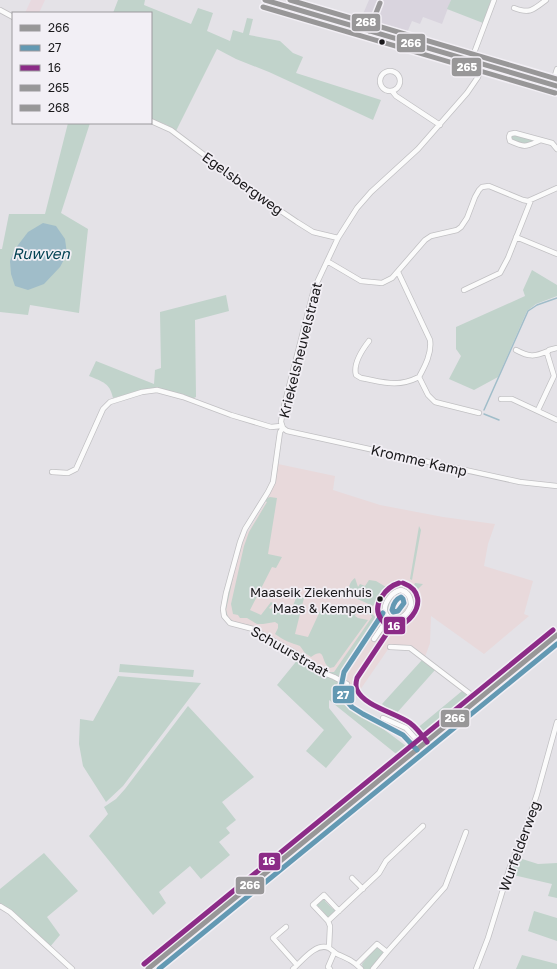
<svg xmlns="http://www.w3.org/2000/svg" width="557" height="969" viewBox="0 0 557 969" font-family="'Golos Text',sans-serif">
<rect width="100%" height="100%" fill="#e4e2e7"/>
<path fill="#d9d4de" d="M369,0H451L442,24L423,17L420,24L412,21L406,35L360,21Z"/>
<path fill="#e8d9df" d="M31,0H45L39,13H25Z"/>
<path fill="#e8d9db" d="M278,464L335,476L333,490L380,505L443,517L495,524L488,544L484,566L533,581L524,614L529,616L484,654L431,616L430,643L425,657L413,649L391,645L360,690L355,691L348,684L327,674L251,627L231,622L225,616L228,596L242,541L266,502L275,479Z"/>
<path fill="#c1d3cb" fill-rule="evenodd" d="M118,0H145L144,5L191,24L198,8L213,13L207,31L230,41L233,30L243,33L247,18L253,19L249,35L280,41L293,53L303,57L296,73L381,100L373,120L269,72L236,59L217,49L176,131L167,125L151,119V13H113Z
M451,0H491L483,23L447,9Z
M68,123H90L61,213L88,229L79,313L30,305L28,315L0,312V249H2L9,214H45Z
M514,134L534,140L525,145L511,140V135Z
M532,270L557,285V296L536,304L527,311L498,377L474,390L449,379L461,356L456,349V327L525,296L523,290Z
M226,295L229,311L195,320L196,397L192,399L172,392L150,388L113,398C110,383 103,382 89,376L96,361L154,384L155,370L161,368L160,312Z
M270,497L277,498L268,554L282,557L276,568L272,567L250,610L261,615L271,602L273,603L269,608L271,609L273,605L274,606L273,609L278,612L280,609L289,615L297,596L304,598L295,634L308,637L321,609L352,616L357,607C365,611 378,613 377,624L345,671L342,678L325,672L295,651L253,627L231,622L226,617L225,608L240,544L245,530L265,499ZM265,501L267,502L249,532L244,546L231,604L233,614L238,615L240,618H247L257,624H263L275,622L278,624V628L275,634C283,640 291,643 300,646L305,653L311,657C327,646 320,663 330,668L334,667L368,620L358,618L355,616L356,613L358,610L371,615L372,617L334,672H326L302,654L250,625L234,622L228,617L226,610L240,546L248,528Z
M419,526L421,530L412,580L410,579Z
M355,578L358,587L360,584L365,586L369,580L376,581L386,587L373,606L351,596C347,590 349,582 355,578Z
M415,583L423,584L412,595L411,591Z
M399,593L404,594C412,602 406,609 399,616L393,618L387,613C386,605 391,596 399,593Z
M299,658L335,679L341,683C341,692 343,698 350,704L406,746L400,757L329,700V708L352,737L326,768L306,751L324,730L277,685Z
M422,660L435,670L395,715L382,704Z
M120,664L194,670L193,677L119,672Z
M118,676L201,683L123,786L106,802L83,766L79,744L80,719L93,721Z
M462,691L471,699L428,733H419L415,730Z
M188,706L254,777L222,802L236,820L226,828L230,833L219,842L230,855L201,879L190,866L159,892L166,903L153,915L89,836L108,814L104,807L116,799L125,789Z
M44,853L78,891L47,917L60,935L49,948L0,905V889Z
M516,857L538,864L557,863V861V898L548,896L552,884L509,874Z
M323,898H325V901L333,909H335V911L329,917H327L326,915L319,907H316L317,903Z
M534,911L557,918V941L528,931Z
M376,947H379L383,952V954L370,969H363L362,964Z
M522,955L557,964V969H516Z"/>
<path fill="#a0bdc9" d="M43,223L56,226L65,239L67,254L60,267L44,284L28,290L15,286L11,274L10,261L15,249L28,232Z"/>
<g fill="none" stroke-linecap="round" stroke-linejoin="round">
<path stroke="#a0bdc9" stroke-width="1.5" d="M484,410L528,311L537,305L557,298
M484,414L499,420"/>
<g stroke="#c1c0c3" stroke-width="6">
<path id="minor" d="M514,8C530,14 533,10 546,0
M0,10L13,17
M471,61L494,0
M380 81a10 10 0 1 1 20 0a10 10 0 1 1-20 0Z
M552,85L557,69
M392,91L396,96L440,125
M151,121L171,130L260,197L297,222L313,232L338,238
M541,140C525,147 526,148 510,141L509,137L510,134L515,133L552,143L557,149
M516,237L557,254
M327,261L361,281L382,283L392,278L425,240L431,236L457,230L461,227L467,218L475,197L479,190L482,187L489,186L523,200L528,201L557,188
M464,290L500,273L508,258L531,200
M369,341C362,350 353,364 356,375L361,378C383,382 397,388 419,377C425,366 432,353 430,340L398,272
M516,350C529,357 534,357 548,351
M419,377L428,395L435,402L479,413
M501,399H512L557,420
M538,410L554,376L547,353L549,350L557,348
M283,428L281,422L283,410L314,289L338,238L357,208L371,192L418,149L467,93L478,77L482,64
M283,428L280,432L273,482L268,492L245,529L240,542L226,593L223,609L224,616L230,623L253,629L292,651L324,673L334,677L347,684
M283,428L287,431L520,482L557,486
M52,472L68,473L76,469L103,409L110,402L142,392L157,390L183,397L231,415L271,427L281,426
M401,590C408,592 411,597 411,605C402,630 373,618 390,597C393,593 396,591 401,590Z
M374,639L389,617
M390,647L410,648L478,700
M383,718L406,728L422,746
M352,878L363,889
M0,906L10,912L72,969
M328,921L313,905L324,895L339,911
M286,927L273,938L297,965
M329,948L330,926L328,921L379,873L386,861L423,826
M387,952L445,887L466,832
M357,964L377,944L387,952L373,969
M293,969C302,961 316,942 329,948C332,950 334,952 337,954C346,958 354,961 361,969
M330,969L328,967L334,953
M476,969L488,938L510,867L525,830L537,794L557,722"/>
</g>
<g stroke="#b5a8a8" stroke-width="7">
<path id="major" d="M265,0L557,86
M148,969L557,635"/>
</g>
<use href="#minor" stroke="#fbfbfb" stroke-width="4.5"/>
<use href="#major" stroke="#f1eae9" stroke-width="5.5"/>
<g stroke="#f2eff5" stroke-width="8">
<path id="bus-1" d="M265,0L557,86
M148,969L557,635"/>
</g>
<g stroke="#f2eff5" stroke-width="8">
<path id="bus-2" d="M401,597L403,599L404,603L398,611L393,612L392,610C393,605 396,599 401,597Z
M383,613L344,672L341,687L344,698L352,707L363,714L403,735L417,750
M159,969L557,644"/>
</g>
<g stroke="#f2eff5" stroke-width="8">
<path id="bus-3" d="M399,583C386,587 371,605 381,619C398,644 440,597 403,583
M395,621L357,678C356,682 355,686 357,690C364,706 396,713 410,723C417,728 422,735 427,742
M144,964L553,630"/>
</g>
<g stroke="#f2eff5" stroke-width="8">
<path id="bus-4" d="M263,7L555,93
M369,31L380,3"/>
</g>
<g stroke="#f2eff5" stroke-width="8">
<path id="bus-5" d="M290,0L557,79"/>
</g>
<use href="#bus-1" stroke="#989798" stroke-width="5"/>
<use href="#bus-2" stroke="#6399b3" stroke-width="5"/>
<use href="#bus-3" stroke="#8c2b87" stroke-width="5"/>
<use href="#bus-4" stroke="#989798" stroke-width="5"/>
<use href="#bus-5" stroke="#989798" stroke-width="5"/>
</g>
<g fill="#19181a" stroke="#f2eff5" stroke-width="1.5">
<circle cx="382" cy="42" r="3.5"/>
<circle cx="380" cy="599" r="3.5"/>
</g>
<g text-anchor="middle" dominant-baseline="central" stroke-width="3.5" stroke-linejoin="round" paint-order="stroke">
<g font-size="13" fill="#19181a" stroke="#f2eff5" text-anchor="end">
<text x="372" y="592">Maaseik Ziekenhuis<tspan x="372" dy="16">Maas &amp; Kempen</tspan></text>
</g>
<g font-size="14" fill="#19181a" stroke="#f2eff5">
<text transform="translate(243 183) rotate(36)">Egelsbergweg</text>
<text transform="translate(300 350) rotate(-76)">Kriekelsheuvelstraat</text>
<text transform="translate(419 460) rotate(13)">Kromme Kamp</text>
<text transform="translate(290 651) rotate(30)">Schuurstraat</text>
<text transform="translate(519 846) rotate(-70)">Wurfelderweg</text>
</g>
<g font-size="15" font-style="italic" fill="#034253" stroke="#f2eff5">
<text x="41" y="253">Ruwven</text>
</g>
</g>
<g stroke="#f2eff5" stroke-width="1.5">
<rect x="351" y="13" width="30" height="19" rx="4" fill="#989798"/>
<rect x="396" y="33" width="30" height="20" rx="4" fill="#989798"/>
<rect x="451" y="57" width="31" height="20" rx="4" fill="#989798"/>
<rect x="383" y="616" width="23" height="19" rx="4" fill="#8c2b87"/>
<rect x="332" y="685" width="23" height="19" rx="4" fill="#6399b3"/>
<rect x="440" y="709" width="30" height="19" rx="4" fill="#989798"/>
<rect x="258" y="852" width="23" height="19" rx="4" fill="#8c2b87"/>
<rect x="235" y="876" width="30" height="19" rx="4" fill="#989798"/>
</g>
<g font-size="11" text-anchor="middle" font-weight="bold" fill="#fff">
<text x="366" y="26">268</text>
<text x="411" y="47">266</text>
<text x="467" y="71">265</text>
<text x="394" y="630">16</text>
<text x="343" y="699">27</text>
<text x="455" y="722">266</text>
<text x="269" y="865">16</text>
<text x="250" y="889">266</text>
</g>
<rect x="12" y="12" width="140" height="112" fill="#f2eff5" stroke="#9b999d"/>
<rect x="20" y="25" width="20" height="6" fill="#989798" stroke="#9b999d"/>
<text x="48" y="32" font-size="12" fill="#19181a">266</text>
<rect x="20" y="45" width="20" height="6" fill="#6399b3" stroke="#9b999d"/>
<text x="48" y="52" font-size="12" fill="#19181a">27</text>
<rect x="20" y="65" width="20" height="6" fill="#8c2b87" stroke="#9b999d"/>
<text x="48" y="72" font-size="12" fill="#19181a">16</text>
<rect x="20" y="85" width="20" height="6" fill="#989798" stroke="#9b999d"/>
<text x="48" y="92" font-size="12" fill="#19181a">265</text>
<rect x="20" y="105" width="20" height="6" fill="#989798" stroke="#9b999d"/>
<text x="48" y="112" font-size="12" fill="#19181a">268</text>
</svg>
